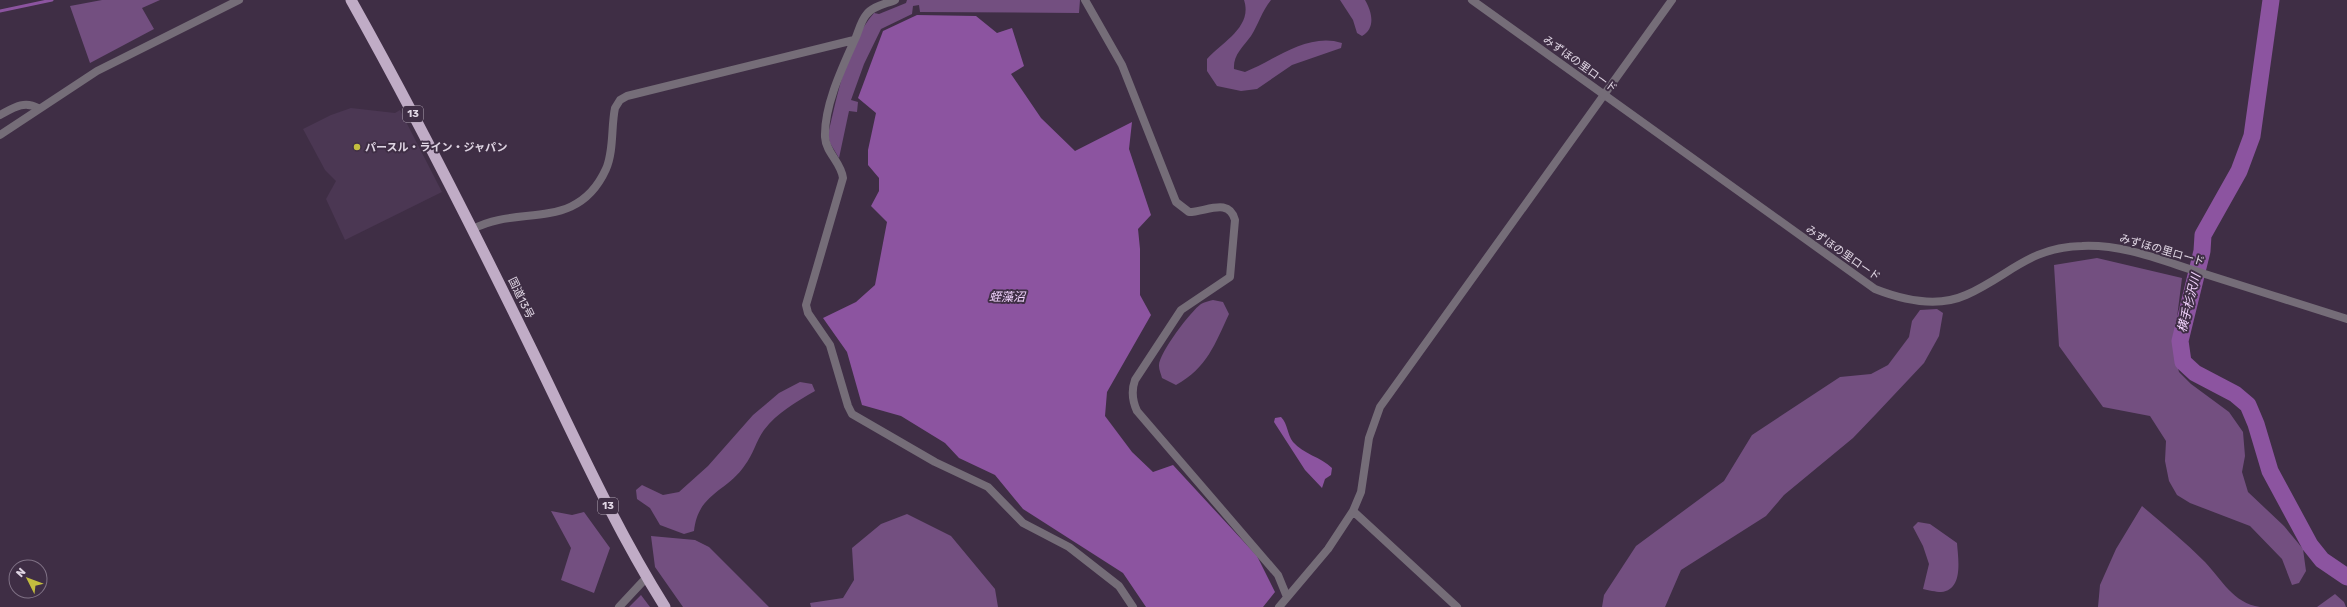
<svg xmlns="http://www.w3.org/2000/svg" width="2347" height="607" viewBox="0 0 2347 607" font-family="Rubik,'Noto Sans JP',sans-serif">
<rect width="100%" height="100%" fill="#3f2e45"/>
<path fill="#4b3753" d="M351,108L395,113L400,110L442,192L345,240L326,199L336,181L325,170L303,129L331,115Z"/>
<path fill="#734f80" d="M102,0H160L142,8L154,29L90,63L70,6Z
M907,0H1080L1079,13L920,12L919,5L913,6L912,14L881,29L864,64L851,100L858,102L857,112L849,111L839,158L830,143L828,135C838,93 846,46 874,13L879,14L906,3Z
M1244,0H1271C1262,11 1258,25 1251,36C1243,47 1233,55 1234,69L1245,72C1275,60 1308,32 1342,43L1341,48L1292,65L1257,89L1241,91L1217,86L1207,71V59C1222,42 1253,27 1244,0Z
M1340,0H1365C1372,12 1376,28 1362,36L1357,33L1353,20Z
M2097,258L2182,278L2173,349L2179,372L2191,384L2229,412L2243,432L2245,456L2242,472L2248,492L2284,526L2303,549L2306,571L2299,583L2292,585L2282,559L2250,526L2190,503L2177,495L2169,481L2165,461L2166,441L2150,416L2103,407L2059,346L2054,265Z
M1213,300L1223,302L1229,314C1215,344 1207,368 1176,385L1162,378C1161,374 1159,370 1159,366C1158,354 1191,311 1201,304C1204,302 1209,301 1213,300Z
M1937,309L1943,313L1939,336L1924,363L1876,414L1853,438L1784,495L1766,516L1681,570L1665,607H1602L1604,595L1636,546L1724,481L1752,435L1840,377L1871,374L1888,365L1909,337L1912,321L1920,310Z
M800,382L812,384L815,391C796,402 778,412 764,430C756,441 753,455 745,465C727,492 698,493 694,531L684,534L660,525L650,508L637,499L636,490L642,485L663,495L679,492L708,466L753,415L779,393Z
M2142,506C2163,524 2185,542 2205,562C2222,580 2233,603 2260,607H2098L2100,585L2116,549Z
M551,511L572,515L584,512L610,548L594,593L561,580L571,548Z
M907,514L951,536L995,589L998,607H811L810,603L843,598L854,580L852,548L881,524Z
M1918,522L1930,524L1957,543C1958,558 1964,590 1941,592C1936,592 1928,590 1923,589L1929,564L1923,546L1913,527Z
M651,536L695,540L709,547L769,607H683L655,567Z
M2335,594L2344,602L2346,607H2317Z
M641,595L650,607H629Z"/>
<path fill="#8c54a0" d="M917,15L976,16L997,33L1012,28L1024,66L1011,74L1041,118L1075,151L1132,122L1129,149L1151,215L1138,229L1140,249V295L1151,315L1107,392L1105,416L1132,452L1153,472L1173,465L1257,556L1275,592L1263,607H1146L1123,573L1023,509L995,475L959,458L945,443L901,416L862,405L847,352L823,318L856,302L875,285L887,222L871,206L879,191V178L868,165V150L876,113L858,98L883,31Z
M1281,417C1288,424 1287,434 1293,442C1303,454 1321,457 1332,468L1331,475L1325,479L1322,488L1305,470L1274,422L1275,418Z"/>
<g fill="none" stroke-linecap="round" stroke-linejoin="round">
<path stroke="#8c54a0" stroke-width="3" d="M0,11L52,0"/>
<path stroke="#8c54a0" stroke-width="17" d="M2271,0L2252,136L2239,171L2203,235L2202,251L2180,341L2183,362L2195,373L2235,394L2248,405L2256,424L2270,471L2310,545L2322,560L2347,577"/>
<path stroke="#756d78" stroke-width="8" d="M895,0C886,4 872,6 866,15C861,21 859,30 856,37C843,66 824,105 825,137C826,153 841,162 843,178L806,305L808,313L830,345L848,406L852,414L935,462L988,487L1023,523L1069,547L1119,586L1133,607
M1085,0L1122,65L1176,202L1189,212C1206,212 1229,197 1235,220L1230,277L1181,310L1135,380C1131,391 1132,400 1137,411L1278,575L1287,597
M0,115C13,108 24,100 38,108
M473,229C519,204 577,233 606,169C614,151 611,127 615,108L620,100L627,96L854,40
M1353,511L1457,607
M619,607L647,577
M1279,607L1328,549L1353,511L1361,492L1369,438L1380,407L1672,0"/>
<path stroke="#756d78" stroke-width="8" d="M1472,0L1875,289C1903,300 1937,308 1966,295C2009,276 2029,247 2082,246C2125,244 2165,262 2205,274C2252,289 2300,304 2347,319
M0,135L97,71L239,0"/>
<path stroke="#c0acc6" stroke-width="11" d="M351,0C415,114 474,231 531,348C574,436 613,524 665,607"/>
</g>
<circle fill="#c3bd3f" stroke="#3f2e45" stroke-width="1.5" cx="357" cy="147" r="4"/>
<g text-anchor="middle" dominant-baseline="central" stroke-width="4" stroke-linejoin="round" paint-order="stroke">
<g fill="#3f2e45" stroke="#b0a4b4" stroke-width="1">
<rect x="403" y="106" width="20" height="16" rx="3"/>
<rect x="598" y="498" width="20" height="16" rx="3"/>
</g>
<g font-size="10" font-weight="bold" fill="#e0d6e4">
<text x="413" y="114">13</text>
<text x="608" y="506">13</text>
</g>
<g font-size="11" fill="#e0d6e4" stroke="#3f2e45">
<text transform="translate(1580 64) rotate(36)">みずほの里ロード</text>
<text transform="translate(2162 250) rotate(16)">みずほの里ロード</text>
<text transform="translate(1843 253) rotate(35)">みずほの里ロード</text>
<text transform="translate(521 298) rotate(64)">国道13号</text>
</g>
<g font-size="11" font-weight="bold" fill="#e0d6e4" stroke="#3f2e45" text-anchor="start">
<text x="365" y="147">パースル・ライン・ジャパン</text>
</g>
<g font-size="12" font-style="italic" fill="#f3d5fe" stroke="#3f2e45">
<text x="1007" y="297">蛭藻沼</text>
<text transform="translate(2189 303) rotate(-76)">横手杉沢川</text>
</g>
</g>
<g transform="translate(28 579) rotate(312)"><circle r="19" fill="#3f2e45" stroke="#7f7185"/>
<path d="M0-3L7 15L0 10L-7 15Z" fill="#c3bd3f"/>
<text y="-6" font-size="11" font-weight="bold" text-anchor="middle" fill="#e0d6e4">N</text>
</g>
</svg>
